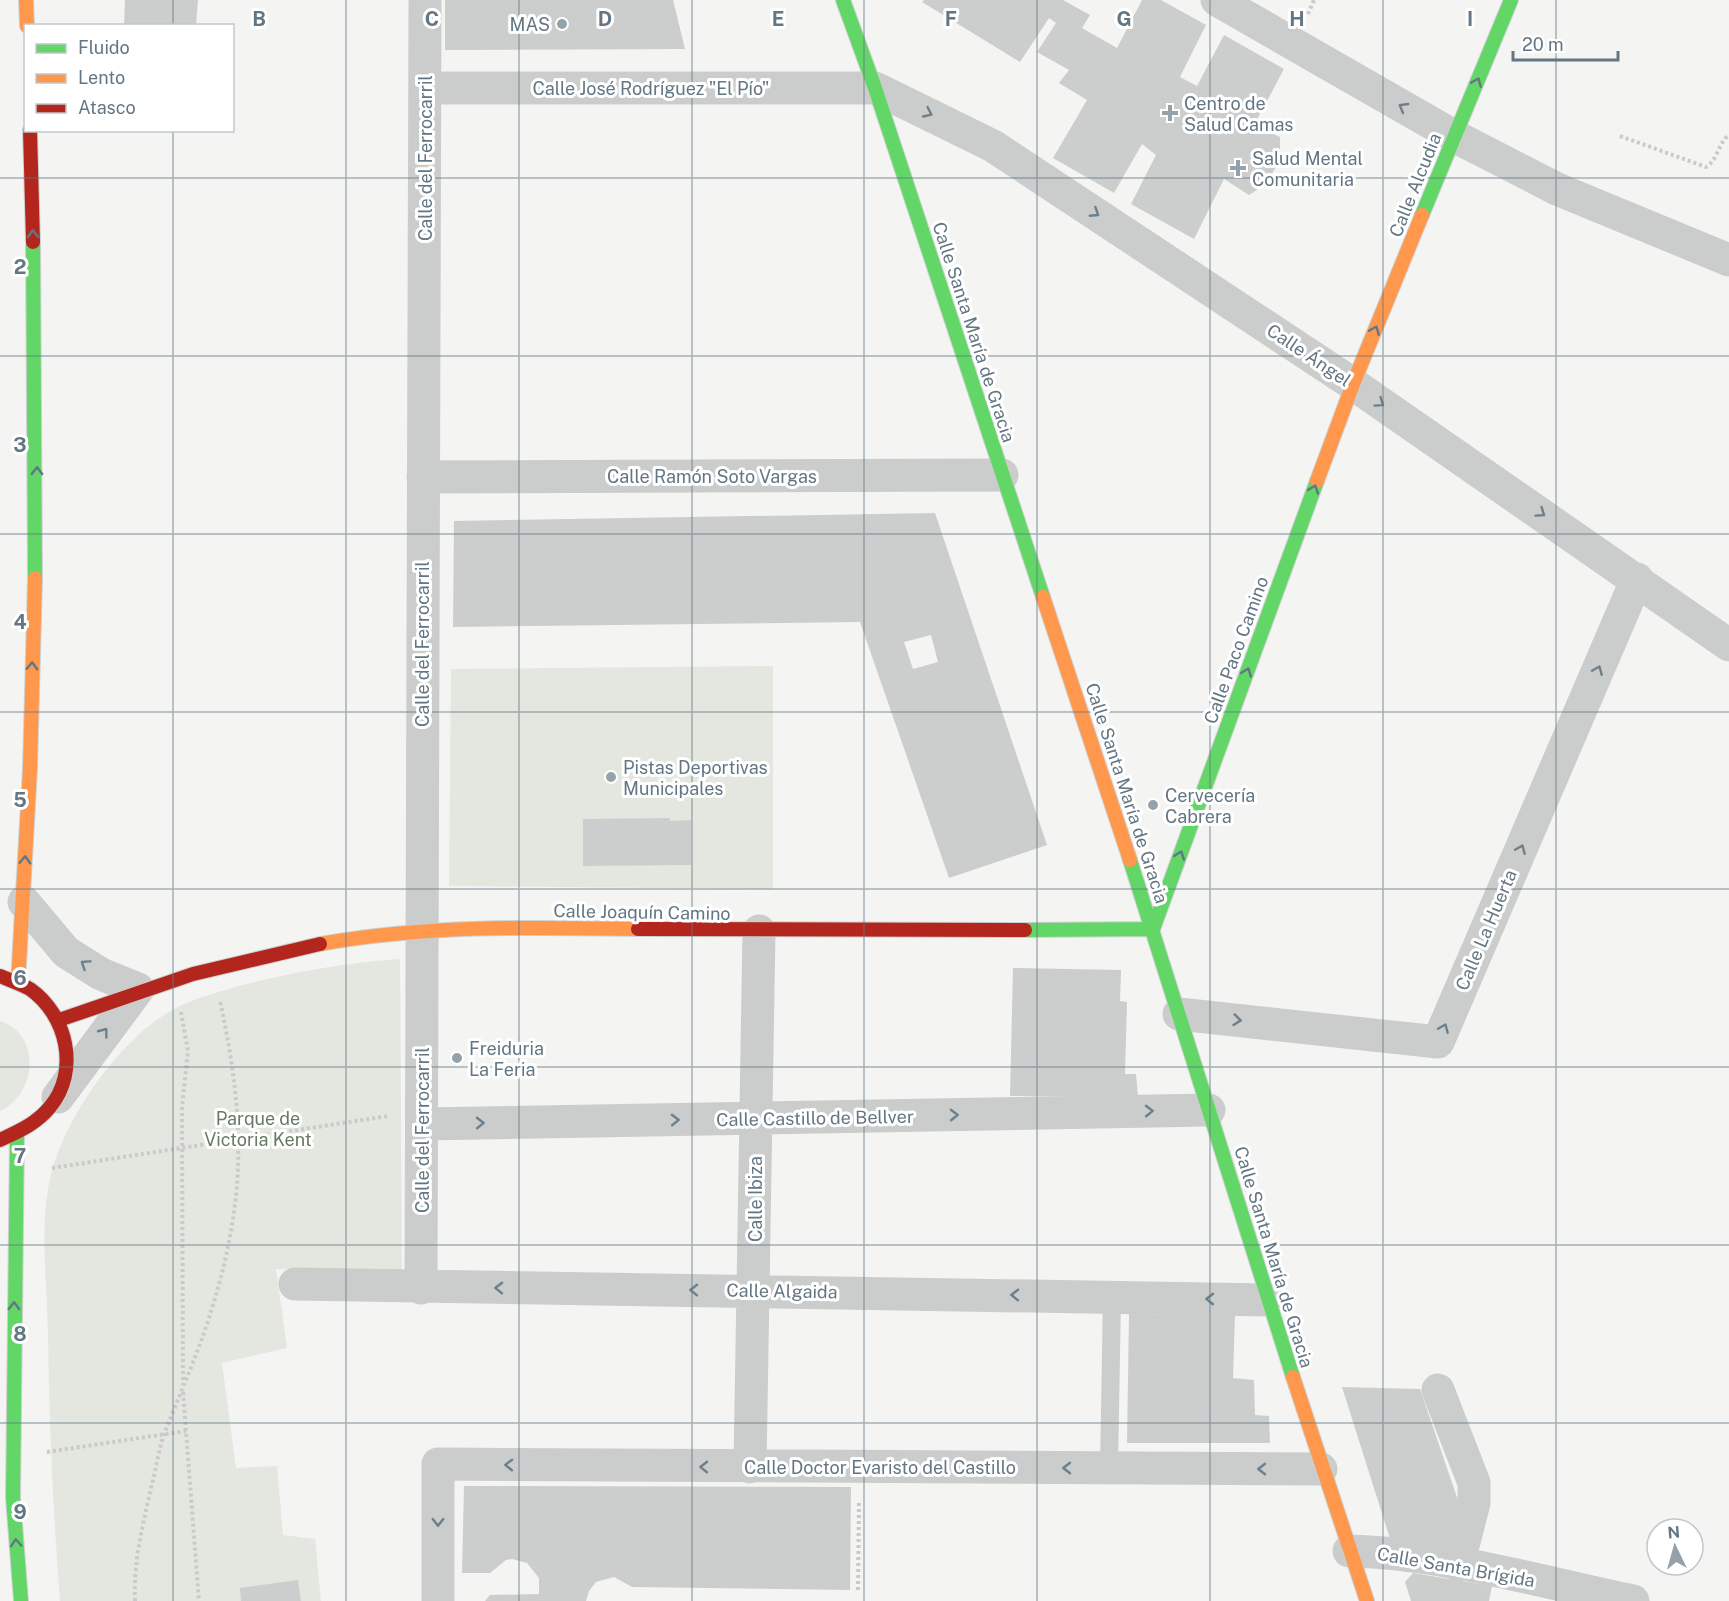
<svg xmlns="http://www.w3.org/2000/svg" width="1729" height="1601" viewBox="0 0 1729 1601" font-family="'Public Sans',sans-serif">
<rect width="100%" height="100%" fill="#f4f4f2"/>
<path fill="#e4e7e0" d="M773,666V889L449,886L451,669Z
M400,959L402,1272L276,1269L287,1348L222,1363L236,1468L277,1466L283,1535L315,1539L321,1601H60C53,1512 49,1423 48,1334C47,1280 38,1219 53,1167C69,1113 119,1042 167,1013C188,1000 215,993 239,986C293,972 345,963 400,959Z
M0,1021C42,1034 37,1095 0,1111Z"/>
<path fill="#cccecd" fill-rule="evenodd" d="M125,0H198L196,26H124Z
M445,0H673L685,49L445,50Z
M924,0H1063L1090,15L1082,28L1117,48L1142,0H1161L1206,25L1180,77L1197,86L1224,35L1284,69L1254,125L1280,137V154L1275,169L1264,185L1249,195L1224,179L1194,239L1131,204L1156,155L1142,144L1114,193L1053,158L1087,100L1059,83L1069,70L1037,52L1056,23L1049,18L1020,62L922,2Z
M935,513L1047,845L949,878L860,622L453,627L454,521ZM931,635L938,662L913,669L904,642Z
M670,818V821L691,820V865L583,866V819Z
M1013,968L1121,970L1120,1001L1127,1002L1125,1074H1136L1138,1097L1010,1096Z
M1129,1314L1235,1315L1233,1378L1254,1380L1255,1415L1269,1416L1270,1443H1127Z
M1342,1387L1420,1389L1462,1512L1452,1552L1391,1542Z
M464,1486L851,1487L850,1590L632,1587L614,1577L596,1582L589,1591L586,1601H485L490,1595L539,1594V1578L527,1563L512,1559L506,1560L490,1573H462Z
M1413,1573L1492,1586L1489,1601H1411L1405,1582Z
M298,1580L301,1601H241L240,1588Z"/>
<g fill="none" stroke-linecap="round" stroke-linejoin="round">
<g stroke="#d0d2d2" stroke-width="16">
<path id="fast" d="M843,0L875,88L1043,597
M1422,215L1511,0
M33,242L35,578
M1130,860L1293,1377
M1025,930L1153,929L1317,481
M17,1135L13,1498L21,1601"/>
</g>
<g stroke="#d0d2d2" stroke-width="16">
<path id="slow" d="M26,0L27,26
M1317,481L1353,384L1422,215
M1043,597L1130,860
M320,944C425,925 532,927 638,929
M18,982L30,769L35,578
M1293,1377L1367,1601"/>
</g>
<g stroke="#d0d2d2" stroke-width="16">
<path id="jam" d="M30,130L33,242
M638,929L1025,930
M0,976C9,980 21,984 30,989C67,1015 80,1071 50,1107C36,1124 19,1131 0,1140
M59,1020L193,974L320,944"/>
</g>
<path stroke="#cacaca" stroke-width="4" stroke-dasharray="3 3" stroke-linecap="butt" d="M1308,14L1314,0
M1620,136L1706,167C1718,160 1718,143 1729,135
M181,1012L188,1051L182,1107L183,1385
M52,1168L388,1116
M183,1392L199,1601
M47,1452L186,1431
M858,1590L859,1501
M135,1601C133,1561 144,1519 153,1480C157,1464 159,1447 165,1432C178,1398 193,1365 205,1330C246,1208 247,1126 220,1001"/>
<path stroke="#cbcdcd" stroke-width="18" d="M1109,1468L1112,1297"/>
<path stroke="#cbcdcd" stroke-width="33" d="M1217,0L1454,136L1557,189L1729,260
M426,88H875L993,146L1353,384L1729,645
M423,477L1002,475
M24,902L66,952L101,974L138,989L58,1097
M1179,1014L1438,1042L1637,579
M422,1124L1209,1110
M295,1284L1268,1300
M421,1288L425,0
M1438,1390L1474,1483V1503L1458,1565
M750,1467L759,931
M1349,1551C1443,1553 1541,1582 1633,1601
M438,1601V1464L1321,1469"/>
<use href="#fast" stroke="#63d668" stroke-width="14"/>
<use href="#slow" stroke="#ff974d" stroke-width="14"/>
<use href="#jam" stroke="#b3261e" stroke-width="14"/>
</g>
<defs><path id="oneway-chevron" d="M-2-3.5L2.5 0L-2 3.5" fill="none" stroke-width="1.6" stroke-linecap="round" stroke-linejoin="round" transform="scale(1.5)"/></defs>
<g stroke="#637683">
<use href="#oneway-chevron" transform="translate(1477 82) rotate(-67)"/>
<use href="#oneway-chevron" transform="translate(33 234) rotate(-91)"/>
<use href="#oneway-chevron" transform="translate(1375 330) rotate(-68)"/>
<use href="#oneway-chevron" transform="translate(37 471) rotate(-89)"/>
<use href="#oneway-chevron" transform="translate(1314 489) rotate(-70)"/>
<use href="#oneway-chevron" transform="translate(32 666) rotate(-88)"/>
<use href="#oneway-chevron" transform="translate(1247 672) rotate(-70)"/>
<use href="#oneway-chevron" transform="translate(1180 855) rotate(-70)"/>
<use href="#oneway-chevron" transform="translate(25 860) rotate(-88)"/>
<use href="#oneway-chevron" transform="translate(14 1306) rotate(-89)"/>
<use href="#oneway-chevron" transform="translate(16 1543) rotate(-94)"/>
</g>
<g stroke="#6d7f8a">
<use href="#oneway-chevron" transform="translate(1403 107) rotate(-150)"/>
<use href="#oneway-chevron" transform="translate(928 113) rotate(25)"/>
<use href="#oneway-chevron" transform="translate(1095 213) rotate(33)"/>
<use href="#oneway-chevron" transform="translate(1380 403) rotate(35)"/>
<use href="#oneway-chevron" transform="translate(1541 513) rotate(35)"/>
<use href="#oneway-chevron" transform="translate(1598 670) rotate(-67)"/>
<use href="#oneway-chevron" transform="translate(1521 849) rotate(-67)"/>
<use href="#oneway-chevron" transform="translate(85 964) rotate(-146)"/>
<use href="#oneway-chevron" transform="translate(1237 1020) rotate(6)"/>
<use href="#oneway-chevron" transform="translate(1444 1028) rotate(-67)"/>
<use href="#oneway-chevron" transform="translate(104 1032) rotate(-53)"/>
<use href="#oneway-chevron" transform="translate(1149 1111) rotate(-1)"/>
<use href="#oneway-chevron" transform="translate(954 1115) rotate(-1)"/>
<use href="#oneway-chevron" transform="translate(675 1120) rotate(-1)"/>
<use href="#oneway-chevron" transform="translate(480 1123) rotate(-1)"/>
<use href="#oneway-chevron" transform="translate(499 1288) rotate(-179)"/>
<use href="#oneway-chevron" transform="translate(694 1290) rotate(-179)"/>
<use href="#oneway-chevron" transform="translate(1015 1295) rotate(-179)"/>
<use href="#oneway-chevron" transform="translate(1210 1299) rotate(-179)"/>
<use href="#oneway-chevron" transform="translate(509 1465) rotate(-179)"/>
<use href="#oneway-chevron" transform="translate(704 1467) rotate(-179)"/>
<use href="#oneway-chevron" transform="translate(1067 1468) rotate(180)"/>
<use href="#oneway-chevron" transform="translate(1262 1469) rotate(-180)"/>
<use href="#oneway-chevron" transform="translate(438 1522) rotate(90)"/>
</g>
<path fill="none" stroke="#637683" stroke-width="1.5" stroke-opacity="0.55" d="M173,0V26M346,0V1601M519,0V1601M692,0V1601M864,0V1601M1037,0V1601M1210,0V1601M1383,0V1601M1556,0V1601M173,130V1601M0,178H1729M0,356H1729M0,534H1729M0,712H1729M0,889H1729M0,1067H1729M0,1245H1729M0,1423H1729"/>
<g fill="#96a2aa" stroke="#fff" stroke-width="2">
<circle cx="562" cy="24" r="6"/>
<path d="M1167 104h6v6h6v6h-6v6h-6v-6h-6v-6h6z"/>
<path d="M1235 159h6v6h6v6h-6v6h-6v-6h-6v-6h6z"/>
<circle cx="611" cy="777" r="6"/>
<circle cx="1153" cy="805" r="6"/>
<circle cx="457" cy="1058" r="6"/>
</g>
<g text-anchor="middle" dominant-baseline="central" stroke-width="6" stroke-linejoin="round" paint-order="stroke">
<g font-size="18" fill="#637683" stroke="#fff" text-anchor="start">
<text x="550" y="24" text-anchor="end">MAS</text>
<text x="1184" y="103">Centro de<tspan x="1184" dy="21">Salud Camas</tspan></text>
<text x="1252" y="158">Salud Mental<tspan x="1252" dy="21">Comunitaria</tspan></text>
<text x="623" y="767">Pistas Deportivas<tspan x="623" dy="21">Municipales</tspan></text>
<text x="1165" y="795">Cervecería<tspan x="1165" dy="21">Cabrera</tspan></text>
<text x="469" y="1048">Freiduria<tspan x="469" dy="21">La Feria</tspan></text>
</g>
<g font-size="18" fill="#637683" stroke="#fff">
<text x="651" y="88">Calle José Rodríguez "El Pío"</text>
<text transform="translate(425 158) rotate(-90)">Calle del Ferrocarril</text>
<text transform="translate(1415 185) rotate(-68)">Calle Alcudia</text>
<text transform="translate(974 332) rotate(72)">Calle Santa María de Gracia</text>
<text transform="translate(1309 355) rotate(34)">Calle Ángel</text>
<text x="712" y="476">Calle Ramón Soto Vargas</text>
<text transform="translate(422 644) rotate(-90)">Calle del Ferrocarril</text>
<text transform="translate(1236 650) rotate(-70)">Calle Paco Camino</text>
<text transform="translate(1127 793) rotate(72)">Calle Santa María de Gracia</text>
<text transform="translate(642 912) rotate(1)">Calle Joaquín Camino</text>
<text transform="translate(1486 930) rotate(-67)">Calle La Huerta</text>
<text transform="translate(815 1118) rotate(-1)">Calle Castillo de Bellver</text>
<text transform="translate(422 1130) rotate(-90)">Calle del Ferrocarril</text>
<text transform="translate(755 1199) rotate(-90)">Calle Ibiza</text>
<text transform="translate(1274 1257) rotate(73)">Calle Santa María de Gracia</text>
<text transform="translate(782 1291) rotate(1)">Calle Algaida</text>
<text x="880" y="1467">Calle Doctor Evaristo del Castillo</text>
<text transform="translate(1456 1567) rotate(10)">Calle Santa Brígida</text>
</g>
<g font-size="18" fill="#677a62" stroke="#fff">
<text x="258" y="1118">Parque de<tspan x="258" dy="21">Victoria Kent</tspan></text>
</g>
</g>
<g font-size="20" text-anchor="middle" font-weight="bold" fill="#637683" stroke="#fff" stroke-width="6" stroke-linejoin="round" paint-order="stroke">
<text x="259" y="26">B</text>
<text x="432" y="26">C</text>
<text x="605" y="26">D</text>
<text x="778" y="26">E</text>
<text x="951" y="26">F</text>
<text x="1124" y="26">G</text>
<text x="1297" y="26">H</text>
<text x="1470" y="26">I</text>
<text x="20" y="274">2</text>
<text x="20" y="452">3</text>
<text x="20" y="629">4</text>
<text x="20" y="807">5</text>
<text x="20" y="985">6</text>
<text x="20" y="1163">7</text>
<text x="20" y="1341">8</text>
<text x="20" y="1519">9</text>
</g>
<rect x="24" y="24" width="210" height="108" fill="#ffffff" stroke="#c1c8cd" stroke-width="1.5"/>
<rect x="36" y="44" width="30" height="9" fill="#63d668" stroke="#c1c8cd" stroke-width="1.5"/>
<text x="78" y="54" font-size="18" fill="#637683">Fluido</text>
<rect x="36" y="74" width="30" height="9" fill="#ff974d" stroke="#c1c8cd" stroke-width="1.5"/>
<text x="78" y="84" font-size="18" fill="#637683">Lento</text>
<rect x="36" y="104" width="30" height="9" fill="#b3261e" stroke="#c1c8cd" stroke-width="1.5"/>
<text x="78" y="114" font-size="18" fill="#637683">Atasco</text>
<g transform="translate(1675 1547) rotate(355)"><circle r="28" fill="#ffffff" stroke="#c1c8cd" stroke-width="1.5"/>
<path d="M0-4.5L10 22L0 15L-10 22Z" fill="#96a2aa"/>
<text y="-9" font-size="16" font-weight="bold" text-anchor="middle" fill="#637683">N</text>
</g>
<path d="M1513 51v9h105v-9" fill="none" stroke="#637683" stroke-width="3"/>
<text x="1522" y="51" font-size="18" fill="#637683" stroke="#ffffff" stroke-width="4.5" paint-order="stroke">20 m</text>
</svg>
